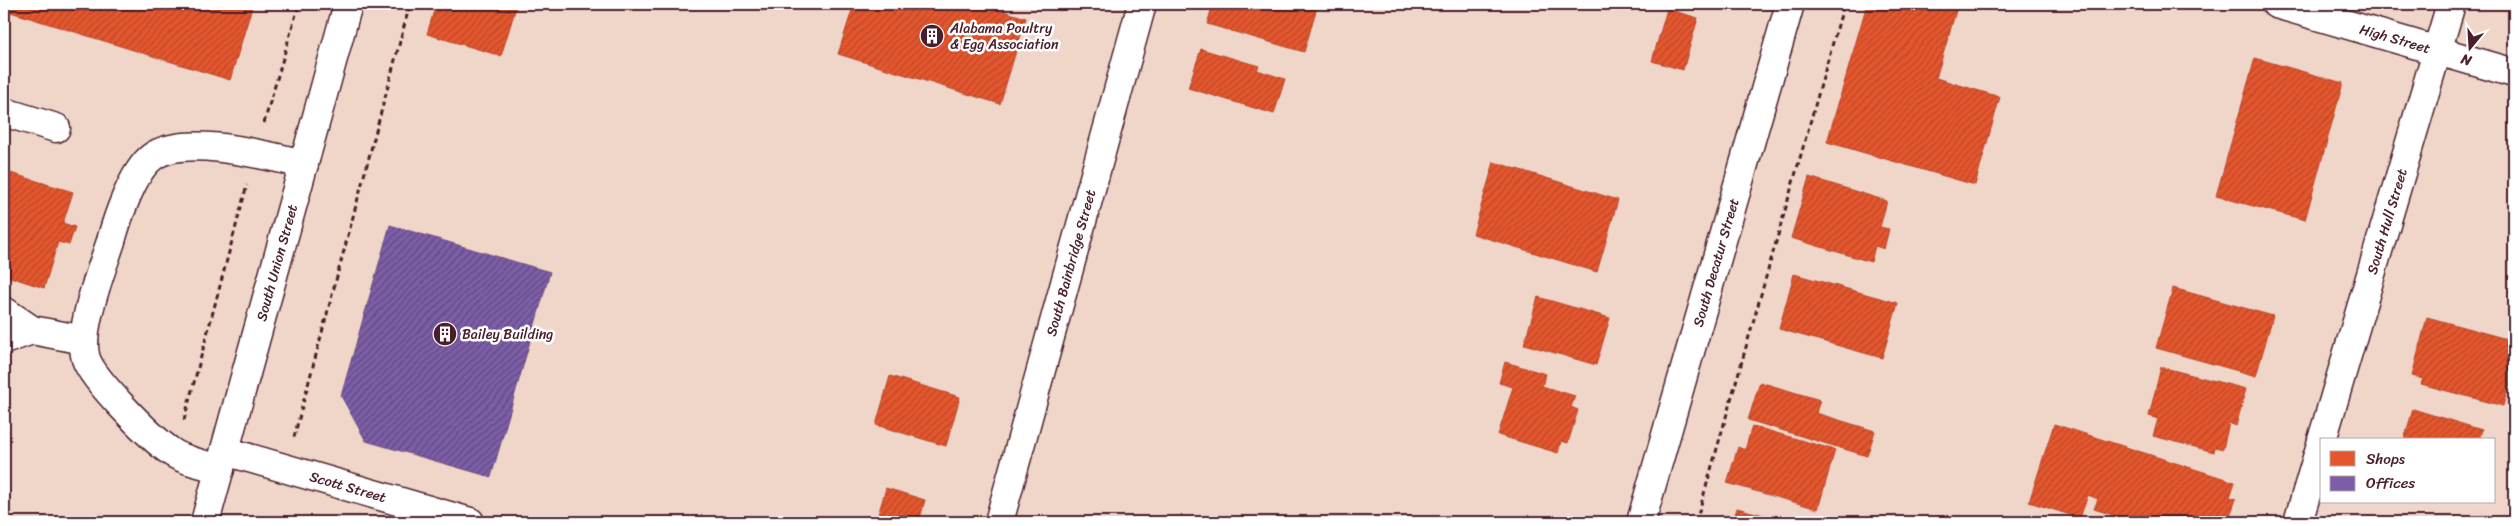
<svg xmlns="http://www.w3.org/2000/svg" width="2518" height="526" viewBox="0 0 2518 526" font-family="Sriracha,sans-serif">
<defs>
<pattern id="shops-hatch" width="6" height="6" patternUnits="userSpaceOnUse" patternTransform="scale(1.25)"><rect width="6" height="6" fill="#e4572e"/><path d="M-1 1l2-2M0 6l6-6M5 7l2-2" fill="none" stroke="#bb4727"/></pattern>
<pattern id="offices-hatch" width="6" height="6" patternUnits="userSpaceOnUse" patternTransform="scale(1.25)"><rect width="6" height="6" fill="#7b5ea7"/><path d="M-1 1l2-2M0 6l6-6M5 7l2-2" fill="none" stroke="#624980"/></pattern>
</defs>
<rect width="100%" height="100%" fill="#f6e7df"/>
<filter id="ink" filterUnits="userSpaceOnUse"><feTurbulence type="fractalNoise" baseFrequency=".02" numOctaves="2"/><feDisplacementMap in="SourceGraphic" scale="10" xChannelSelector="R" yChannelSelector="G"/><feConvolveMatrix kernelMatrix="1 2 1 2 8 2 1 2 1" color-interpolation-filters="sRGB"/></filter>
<g filter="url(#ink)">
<path fill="#f0d6c8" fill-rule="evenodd" d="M4,4H2514V522H4ZM2322,440H2494V502H2322Z"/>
<path fill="url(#shops-hatch)" stroke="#b6462d" d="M4,4H253L230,80L4,10Z
M436,4H517L501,56L427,34Z
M854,4H980L1026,18L1000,104L838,54Z
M1213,4H1253L1263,7L1264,4H1318L1304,52L1207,24Z
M1867,4H1958L1936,78L2000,97L1975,185L1827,142Z
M1667,9L1698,18L1683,70L1652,61Z
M1201,49L1259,66L1257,70L1285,79L1274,114L1188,88Z
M2255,58L2343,83L2305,220L2216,196Z
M1494,162L1618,200L1597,272L1473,234Z
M4,171L73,192L63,223L75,227L69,245L58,242L44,288L4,275Z
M1809,177L1887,201L1880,227L1889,229L1884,249L1875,246L1871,262L1791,238Z
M1794,274L1898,303L1882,358L1779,329Z
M2173,288L2273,316L2256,376L2156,348Z
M1538,297L1610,318L1596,365L1524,344Z
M2427,317L2514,341V388L2508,387L2503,406L2421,384L2423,379L2412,376Z
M1505,362L1546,374L1542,386L1575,396L1571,407L1578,410L1568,443L1561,441L1558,453L1498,435L1513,387L1499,383Z
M2161,367L2246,389L2236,426L2229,423L2223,449L2215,447L2214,452L2153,436L2158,419L2149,416Z
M890,376L960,397L946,446L876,425Z
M1760,382L1820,400L1816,413L1875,431L1867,456L1748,420Z
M2413,409L2482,430L2479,440H2404Z
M2054,424L2235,482L2230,497L2236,499L2228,522H2135L2094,509L2098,499L2088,495L2080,518L2029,502Z
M1752,426L1835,450L1818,509L1727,483L1738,447L1745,450Z
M886,488L925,500L919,522H876Z
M1737,508L1790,522H1733Z"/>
<path fill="url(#offices-hatch)" stroke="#6c4b82" d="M390,225L550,272L491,477L366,441L341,396Z"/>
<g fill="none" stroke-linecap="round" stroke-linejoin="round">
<g stroke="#4a1f2b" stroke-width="31">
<g id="minor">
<path d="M4,112L56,128"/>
<path d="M4,311L32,330L84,340"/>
<path d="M4,340L32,330"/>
<path id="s1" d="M2322,440L2451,4"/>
<path id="s2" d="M225,451L470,522"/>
<path d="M220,469C205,464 183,461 170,451C151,438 93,380 86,359C77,331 102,269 111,241C117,219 133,171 152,157C183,133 268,156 304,164"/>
<path id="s3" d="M999,522L1142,4"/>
<path d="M2298,522L2322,441"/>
</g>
</g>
<g stroke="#4a1f2b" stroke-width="31">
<g id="major">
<path id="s4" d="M2276,4L2514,73"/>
<path id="s5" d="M205,522L348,4"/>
<path id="s6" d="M1641,522L1790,4"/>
</g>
</g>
<path stroke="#4a1f2b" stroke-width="3" stroke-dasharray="5 4" stroke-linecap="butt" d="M264,123L299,4
M184,420L247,185
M294,437L410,4
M1696,522L1844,4"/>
<use href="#minor" stroke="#fff" stroke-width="28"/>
<use href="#major" stroke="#fff" stroke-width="28"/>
</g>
</g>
<defs>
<g id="building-disc" transform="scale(1.25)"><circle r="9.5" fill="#4a1f2b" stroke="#fff"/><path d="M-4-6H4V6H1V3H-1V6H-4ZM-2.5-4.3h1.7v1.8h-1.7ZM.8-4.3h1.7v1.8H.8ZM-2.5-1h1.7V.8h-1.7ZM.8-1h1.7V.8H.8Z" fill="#fff"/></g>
</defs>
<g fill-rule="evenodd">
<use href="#building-disc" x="932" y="36"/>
<use href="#building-disc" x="445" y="334"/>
</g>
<g text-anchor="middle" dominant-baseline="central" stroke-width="5" stroke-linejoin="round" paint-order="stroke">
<g font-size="14" fill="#4a1f2b" stroke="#fff" text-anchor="start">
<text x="950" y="28">Alabama Poultry<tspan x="950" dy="16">&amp; Egg Association</tspan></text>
<text x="462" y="334">Bailey Building</text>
</g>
<g font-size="14" fill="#4a1f2b" stroke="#fff">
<text stroke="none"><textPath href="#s4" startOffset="124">High Street</textPath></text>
<text stroke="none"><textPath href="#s1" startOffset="228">South Hull Street</textPath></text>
<text stroke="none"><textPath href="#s5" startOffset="269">South Union Street</textPath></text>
<text stroke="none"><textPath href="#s3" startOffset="269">South Bainbridge Street</textPath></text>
<text stroke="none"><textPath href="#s6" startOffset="270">South Decatur Street</textPath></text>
<text stroke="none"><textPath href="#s2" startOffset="128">Scott Street</textPath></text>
</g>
</g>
<rect width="2518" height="526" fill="none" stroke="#fff" stroke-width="20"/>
<rect x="10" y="10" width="2498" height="506" fill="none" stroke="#4a1f2b" stroke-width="2" filter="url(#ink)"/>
<rect x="2320" y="438" width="175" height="65" fill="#ffffff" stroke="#b7a5aa"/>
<rect x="2330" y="451" width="25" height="15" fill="#e4572e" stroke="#b7a5aa"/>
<text x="2366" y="464" font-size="15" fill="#4a1f2b">Shops</text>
<rect x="2330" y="476" width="25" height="15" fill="#7b5ea7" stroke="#b7a5aa"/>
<text x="2366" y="488" font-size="15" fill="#4a1f2b">Offices</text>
<g transform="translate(2470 48) rotate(198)" stroke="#ffffff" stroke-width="4" paint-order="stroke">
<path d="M0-4L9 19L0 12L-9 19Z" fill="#4a1f2b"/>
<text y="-8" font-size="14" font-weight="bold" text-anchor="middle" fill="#4a1f2b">N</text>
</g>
</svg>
